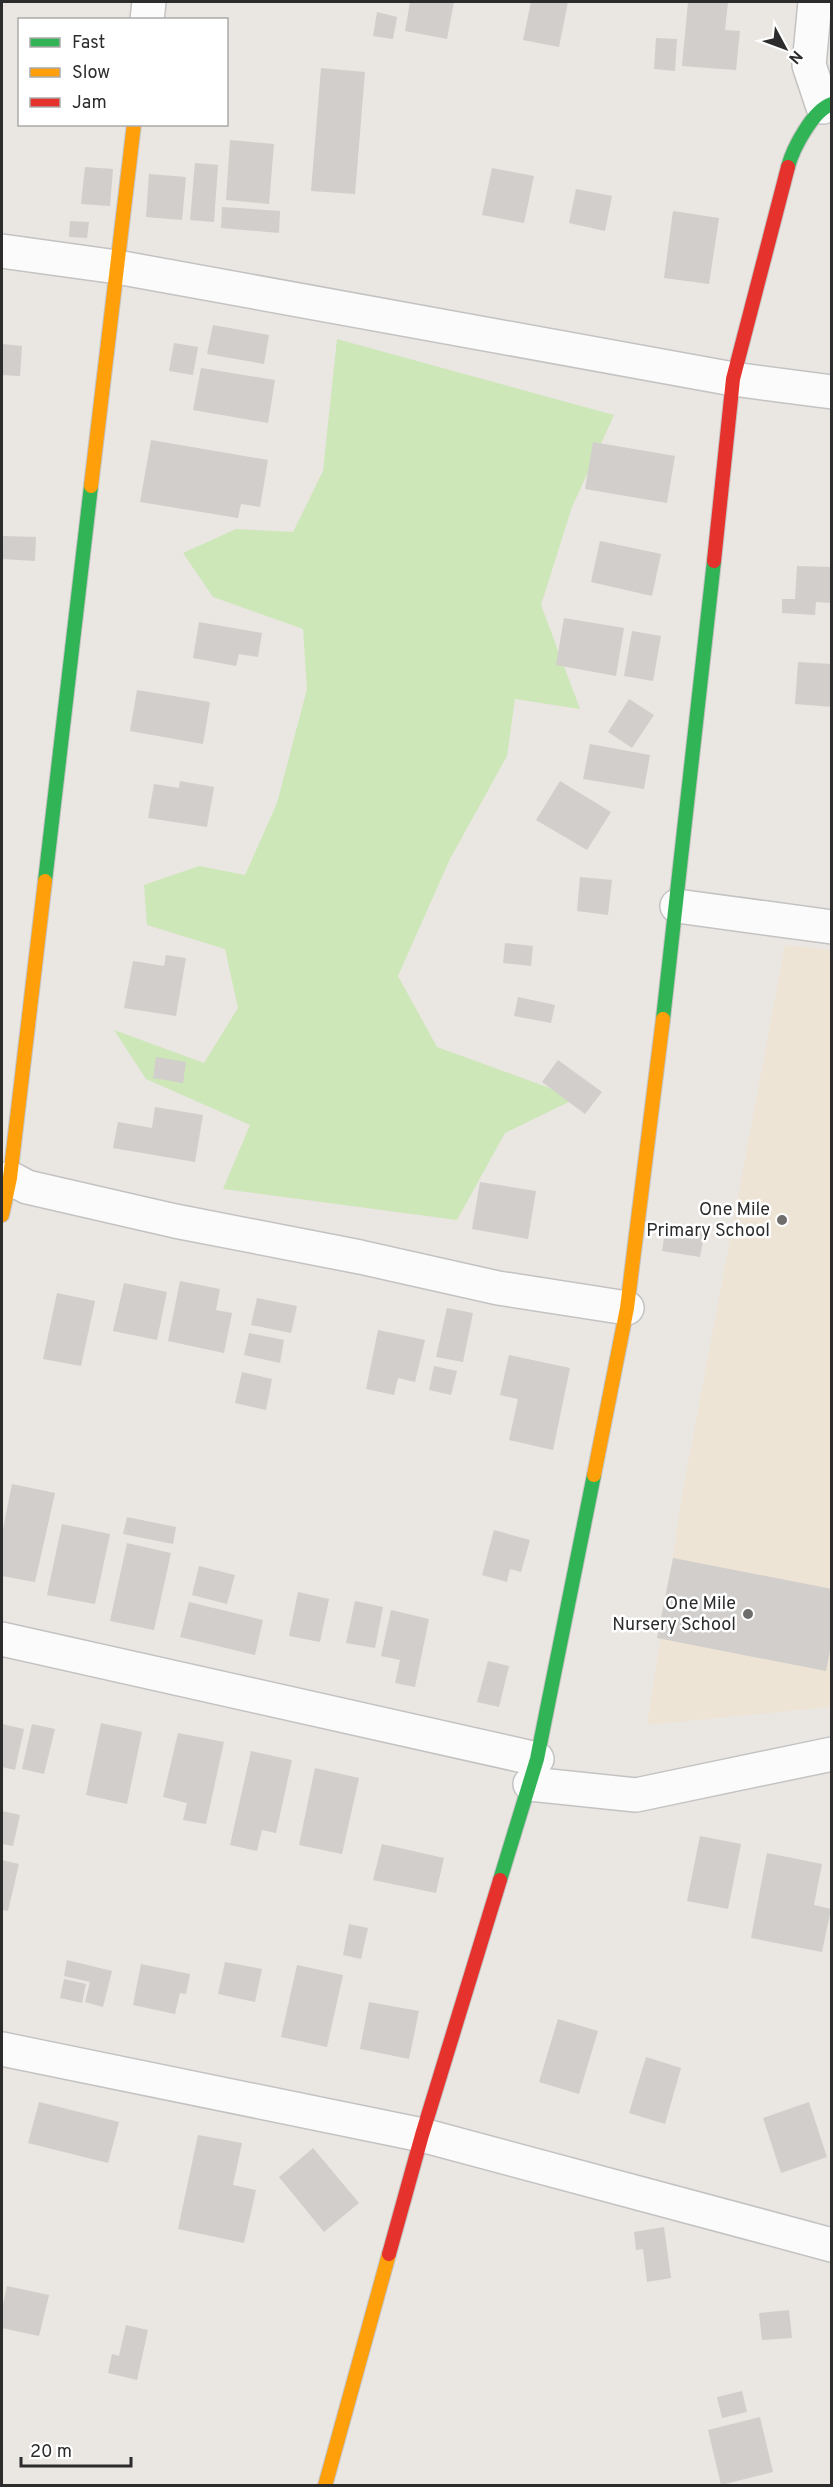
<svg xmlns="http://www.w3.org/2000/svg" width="833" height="2487" viewBox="0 0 833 2487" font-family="Overpass,sans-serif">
<rect width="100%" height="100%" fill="#eae6e2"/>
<path fill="#eee4d6" d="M785,945L831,950V1707L647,1725L683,1490Z"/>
<path fill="#cde7b9" d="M337,339L614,415L572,507L541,605L580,709L515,699L507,756L450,859L398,976L437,1047L577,1098L505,1133L457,1220L223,1189L250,1125L146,1079L114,1030L204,1063L238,1008L225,949L147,925L144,885L199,866L245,875L277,803L307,689L303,629L213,597L183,553L236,529L293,532L323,471Z"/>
<path fill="#d1cecb" d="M410,2H454L447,39L405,31Z
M531,2H568L559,47L523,40Z
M688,2H728L725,30L740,31L736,70L682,66Z
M377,12L397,17L393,39L373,36Z
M656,38L677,39L675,71L654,69Z
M321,68L365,72L355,194L311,191Z
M230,140L274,144L269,204L226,200Z
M195,163L218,165L214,222L190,220Z
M85,167L113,169L110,206L81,204Z
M492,168L534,176L524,223L482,215Z
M149,174L186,177L182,220L146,217Z
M576,189L612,196L605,231L569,223Z
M222,207L280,211L279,233L221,228Z
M673,211L719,218L709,284L664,278Z
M70,221L89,222L87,238L69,237Z
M213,325L269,335L264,364L207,354Z
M174,343L198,347L193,375L169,371Z
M2,344L22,346L20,376L2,375Z
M201,368L275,380L268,423L193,410Z
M151,440L268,460L260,507L241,504L238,518L140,502Z
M593,442L675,456L667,503L585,489Z
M2,536L36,537L35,561L2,559Z
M600,541L661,554L652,596L591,582Z
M797,566L832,567V603L816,602L815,615L782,613V599H795Z
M564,618L624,628L616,676L556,665Z
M199,622L262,633L258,657L239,654L236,666L193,658Z
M632,631L661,636L653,681L624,676Z
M798,662L832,664V707L795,704Z
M137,690L210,702L203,744L130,731Z
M629,699L654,715L632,748L608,732Z
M590,744L650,755L644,789L583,779Z
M180,781L214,787L207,827L148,818L154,784L179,788Z
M560,781L611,812L587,850L536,820Z
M580,877L612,880L608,915L577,911Z
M505,943L533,946L531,966L503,963Z
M166,955L186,958L176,1016L124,1008L133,961L164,966Z
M518,997L555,1005L551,1023L514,1016Z
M156,1057L186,1062L183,1083L153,1078Z
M558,1060L602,1092L585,1114L542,1082Z
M155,1107L203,1115L195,1162L113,1148L118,1122L152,1128Z
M480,1182L536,1191L528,1239L472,1229Z
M666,1225L705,1231L700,1257L662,1251Z
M180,1281L220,1289L216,1310L232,1313L224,1353L168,1341Z
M124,1283L167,1292L157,1340L113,1331Z
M57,1293L95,1301L81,1366L43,1359Z
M257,1298L297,1306L291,1333L251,1325Z
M447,1308L473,1313L463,1362L436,1357Z
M378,1330L425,1340L415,1382L398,1378L394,1395L366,1389Z
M249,1333L284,1340L280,1363L244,1355Z
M509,1355L570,1368L553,1450L509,1440L518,1399L500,1395Z
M434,1366L457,1371L451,1395L429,1390Z
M242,1372L272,1379L266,1410L235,1403Z
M12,1484L55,1493L35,1582L2,1576V1534Z
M127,1517L176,1527L173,1544L123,1534Z
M62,1524L110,1534L95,1604L47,1595Z
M494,1530L530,1540L521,1572L510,1569L507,1582L482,1575Z
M127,1543L171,1553L154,1630L110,1621Z
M673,1558L832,1589V1641L826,1671L657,1638Z
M199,1566L235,1575L227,1604L192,1595Z
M298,1592L329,1599L320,1642L289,1636Z
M355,1601L383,1607L375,1648L346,1643Z
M189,1602L263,1620L255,1655L180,1637Z
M391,1610L429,1619L415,1687L395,1683L400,1660L381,1656Z
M488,1661L509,1666L499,1707L477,1702Z
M101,1723L142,1732L127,1804L86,1795Z
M2,1724L24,1729L15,1770L2,1767Z
M32,1724L55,1729L44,1774L22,1769Z
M178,1733L224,1742L206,1824L183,1820L187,1803L163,1797Z
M251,1751L292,1760L276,1833L262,1830L257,1851L230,1845Z
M315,1768L359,1778L342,1854L299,1845Z
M2,1811L20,1815L13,1846L2,1844Z
M700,1836L741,1844L728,1909L687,1901Z
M382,1844L444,1858L436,1893L373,1880Z
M767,1853L822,1864L814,1905L831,1909L822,1952L751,1938Z
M2,1860L19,1864L8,1911L2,1910Z
M349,1924L368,1928L361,1959L343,1955Z
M67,1960L112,1971L103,2007L85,2002L90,1982L64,1976Z
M225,1962L262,1969L255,2002L218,1994Z
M141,1964L190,1974L186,1994L180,1993L175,2014L133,2005Z
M297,1965L343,1975L327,2047L281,2037Z
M64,1979L86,1984L82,2003L60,1998Z
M369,2002L419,2011L409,2059L360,2049Z
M558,2019L598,2031L579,2094L539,2082Z
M646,2057L681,2068L665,2124L629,2113Z
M39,2102L119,2122L108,2163L28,2143Z
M809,2102L827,2157L781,2173L763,2118Z
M198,2135L242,2143L233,2185L256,2190L244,2243L178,2229Z
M313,2148L359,2203L324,2232L279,2177Z
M664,2227L671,2278L647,2282L643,2249L636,2250L634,2232Z
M7,2286L49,2295L39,2336L2,2328V2309Z
M789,2310L792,2338L762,2340L759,2313Z
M126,2325L148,2330L137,2380L108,2373L112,2354L119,2356Z
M742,2391L747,2412L722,2418L717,2397Z
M760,2417L773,2472L721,2485L708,2430Z"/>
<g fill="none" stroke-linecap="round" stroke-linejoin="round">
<g stroke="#c4c3c3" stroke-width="36">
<path id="street" d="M815,2L809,65L823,107
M147,20L149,2
M2,251L117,267L733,379L832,392
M677,906L832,927
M10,1178L27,1187L175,1221L360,1257L498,1288L627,1308
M2,1639L537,1759
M530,1784L636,1795L832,1754
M2,2049L422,2135L832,2245"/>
</g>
<g stroke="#c4c3c3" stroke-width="16">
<path id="fast" d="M788,167C793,148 813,110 832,104
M45,881L91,486
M663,1019L714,561
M500,1880L537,1759L594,1475"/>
</g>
<g stroke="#c4c3c3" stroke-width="16">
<path id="slow" d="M91,486L134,124
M2,1215L10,1178L45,881
M594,1475L627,1308L663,1019
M325,2486L389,2254"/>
</g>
<g stroke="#c4c3c3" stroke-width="16">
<path id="jam" d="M714,561L733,379L788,167
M389,2254L422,2135L500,1880"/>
</g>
<use href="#street" stroke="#fcfbfb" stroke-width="33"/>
<use href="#fast" stroke="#30b455" stroke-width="14"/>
<use href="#slow" stroke="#ff9f0a" stroke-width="14"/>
<use href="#jam" stroke="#e5322d" stroke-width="14"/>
</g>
<g fill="#6e6d6c" stroke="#fff" stroke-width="2">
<circle cx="782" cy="1220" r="6"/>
<circle cx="748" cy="1614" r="6"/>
</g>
<g text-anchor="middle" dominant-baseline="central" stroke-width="5" stroke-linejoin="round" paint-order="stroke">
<g font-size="18" fill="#2c2c2c" stroke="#fff" text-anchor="end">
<text x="770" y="1210">One Mile<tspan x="770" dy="21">Primary School</tspan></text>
<text x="736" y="1604">One Mile<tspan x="736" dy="21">Nursery School</tspan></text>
</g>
</g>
<rect width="833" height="2487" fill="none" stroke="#2c2c2c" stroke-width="6"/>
<rect x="18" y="18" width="210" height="108" fill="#ffffff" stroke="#ababab" stroke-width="1.5"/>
<rect x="30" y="38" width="30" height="9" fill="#30b455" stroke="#ababab" stroke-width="1.5"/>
<text x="72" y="48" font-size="18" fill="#2c2c2c">Fast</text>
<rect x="30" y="68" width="30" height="9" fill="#ff9f0a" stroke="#ababab" stroke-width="1.5"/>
<text x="72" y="78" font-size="18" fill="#2c2c2c">Slow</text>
<rect x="30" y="98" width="30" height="9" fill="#e5322d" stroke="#ababab" stroke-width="1.5"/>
<text x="72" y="108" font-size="18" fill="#2c2c2c">Jam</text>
<g transform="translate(785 48) rotate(131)" stroke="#ffffff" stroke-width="4.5" paint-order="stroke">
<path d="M0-4.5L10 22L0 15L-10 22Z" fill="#2c2c2c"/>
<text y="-9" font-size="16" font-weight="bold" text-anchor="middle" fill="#2c2c2c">N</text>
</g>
<path d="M21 2457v9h110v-9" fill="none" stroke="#2c2c2c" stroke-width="3"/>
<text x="30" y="2457" font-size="18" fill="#2c2c2c" stroke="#ffffff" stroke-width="4.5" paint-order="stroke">20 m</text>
</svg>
